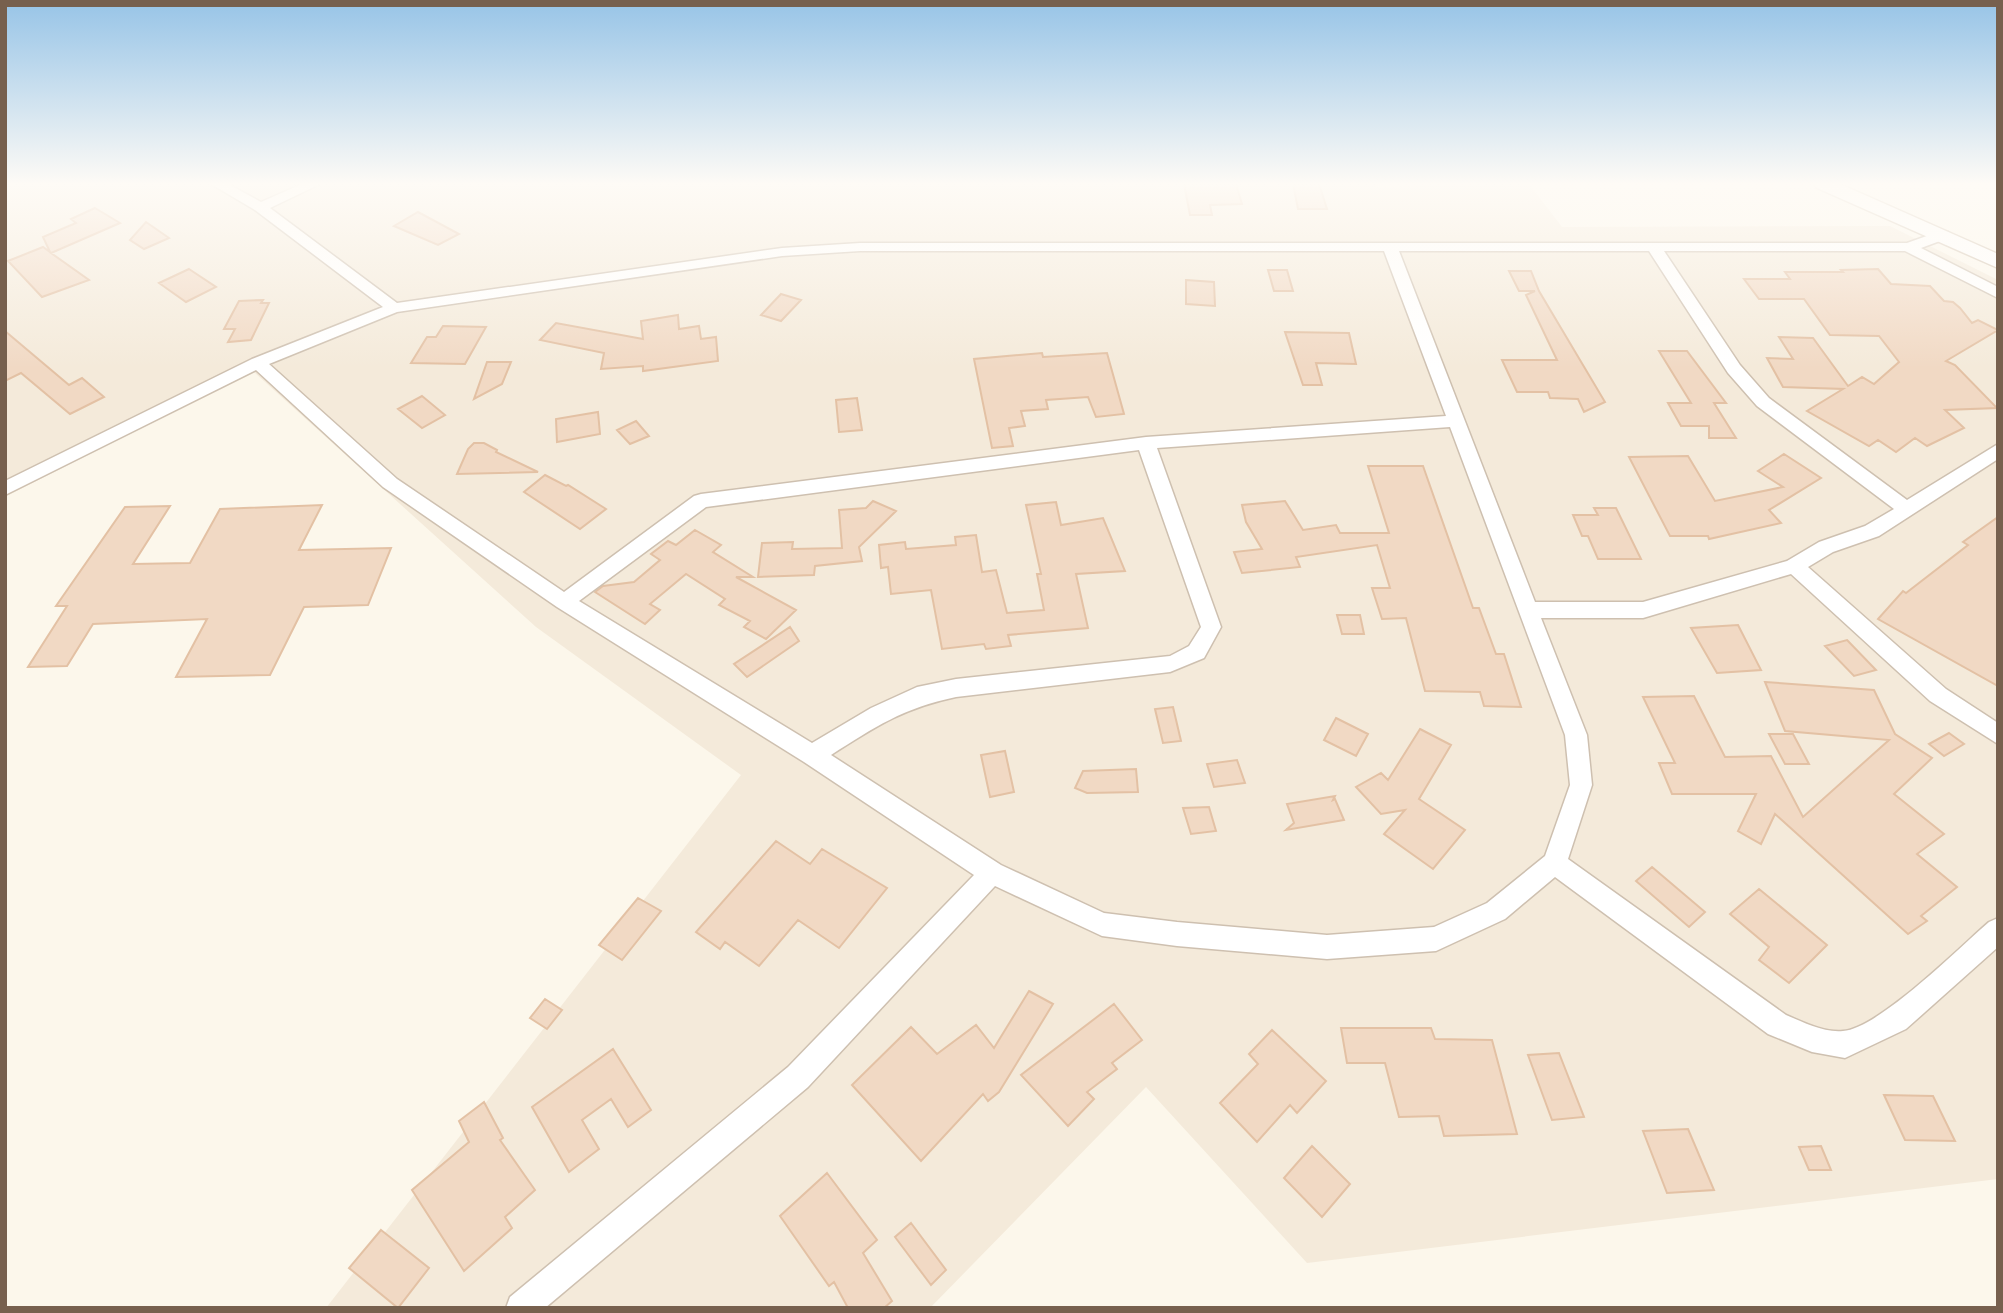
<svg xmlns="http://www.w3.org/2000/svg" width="2003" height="1313" viewBox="0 0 2003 1313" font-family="'Varela Round',sans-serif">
<rect width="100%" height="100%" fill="#fcf7eb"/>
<path fill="#f4eada" d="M5,184H1374L1376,187L1529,184L1562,227L1890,226L1998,280V1179L1307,1263L1146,1087L930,1308H326L741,775L536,627L253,371L5,497Z"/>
<path fill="#f1d9c4" stroke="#e3c1a4" stroke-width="2" d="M1184,184H1236L1242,204L1210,205L1212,215H1190Z
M1293,184H1319L1327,209H1298Z
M95,208L120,223L51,253L89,280L42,297L8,261L43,247L50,252L43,237L76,223L71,219Z
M418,212L459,234L438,245L394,226Z
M146,222L169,238L144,249L130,240Z
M189,269L216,287L186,302L159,283Z
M1878,269L1891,284L1930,286L1944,301L1953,302L1960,308L1972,323L1978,320L1998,330L1946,361L1955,365L1997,408L1945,410L1964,428L1927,446L1915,438L1896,452L1878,440L1869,446L1807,411L1843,389L1783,387L1767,358L1793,359L1779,337L1813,338L1848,386L1862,377L1874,384L1899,362L1879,336L1830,335L1804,299H1759L1744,279H1790L1785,272H1843L1841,270Z
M1268,270H1287L1293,291H1274Z
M1509,271H1531L1539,291L1605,402L1584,412L1578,399L1550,398L1548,392H1517L1502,360H1557L1526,295L1535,291H1519Z
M1186,280L1214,282L1215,306L1186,304Z
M781,294L801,300L781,321L761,315Z
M263,300L261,303H269L251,340L228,342L235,329H224L239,301Z
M678,315L679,329L699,326L701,339L716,337L718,361L643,371V366L601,369L604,353L540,340L556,323L643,339L641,321Z
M443,326L486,327L465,364L411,363L427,337H436Z
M5,331L69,385L82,378L104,397L70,414L21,373L5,381Z
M1285,332L1349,333L1356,364L1316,363L1322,385H1303Z
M1659,351H1687L1726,403H1714L1736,438H1709V426H1681L1668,403H1691Z
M1042,353L1043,357L1107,353L1124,414L1096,417L1088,397L1046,400L1048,409L1021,411L1025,426L1009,428L1013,446L992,448L974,359Z
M487,362H511L502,384L474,399Z
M422,396L445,415L422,428L398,409Z
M857,398L862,430L839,432L836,400Z
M598,412L600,434L557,442L556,419Z
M636,421L649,436L630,444L617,430Z
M474,443H484L497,450L496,452L538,472L457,474L468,449Z
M1784,454L1821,478L1769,510L1781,523L1709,539L1708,536H1670L1629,457L1688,456L1715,501L1783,487L1758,471Z
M1368,466H1423L1473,608H1479L1496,654H1504L1521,707L1484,706L1480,692L1425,691L1406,618L1382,619L1372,588H1390L1377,545L1296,557L1300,567L1242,573L1234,552L1262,549L1246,522L1242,505L1285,501L1303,530L1336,525L1340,533H1389Z
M545,475L566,486L568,485L606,509L580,529L524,492Z
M873,501L896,511L859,547L862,561L815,566L814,575L758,577L762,543L793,542L792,549L842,548L839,510L866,508Z
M1056,502L1061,525L1103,518L1125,571L1076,574L1088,628L1008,635L1011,646L986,649L984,644L942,649L931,590L891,594L888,567L881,568L879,545L905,542L906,549L956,545L955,537L976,535L982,572L996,570L1007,613L1044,610L1037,574H1041L1026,505Z
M322,505L299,550L391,548L368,605L304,607L270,675L176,677L207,619L93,624L67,666L28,667L67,606H56L125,507L170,506L133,564L190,563L220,509Z
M1594,508H1616L1641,559H1598L1588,536H1582L1573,515H1598Z
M1998,517V686L1878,619L1903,591L1906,593L1968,545L1963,542Z
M695,530L721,545L713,552L753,577H736L796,610L766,639L744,627L750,621L719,605L725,599L686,574L650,604L660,610L645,624L595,592L603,586L634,582L660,560L651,554L668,541L676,545Z
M1337,615H1360L1364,634H1342Z
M1738,625L1761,670L1717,673L1691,628Z
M790,627L799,641L747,677L734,664Z
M1847,640L1876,670L1854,676L1825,646Z
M1765,682L1874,690L1895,734L1932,758L1894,794L1944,834L1917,854L1957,887L1921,916L1927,921L1908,934L1775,814L1761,844L1738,831L1756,794H1672L1659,763H1675L1643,697L1694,696L1725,757L1771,756L1803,817L1889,740L1785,731Z
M1173,707L1181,741L1163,743L1155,709Z
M1336,718L1368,734L1356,756L1324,740Z
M1420,729L1451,745L1419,799L1465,830L1433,869L1384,834L1405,810L1381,814L1356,787L1381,773L1388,780Z
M1949,733L1964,744L1944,756L1929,744Z
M1769,734H1793L1809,764H1785Z
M1005,751L1014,792L990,797L981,755Z
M1237,760L1245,783L1214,787L1207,764Z
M1136,769L1138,792L1087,793L1075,788L1083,771Z
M1335,796L1333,800L1335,799L1344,820L1286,830L1294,823L1287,804Z
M1209,807L1216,831L1191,834L1183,808Z
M776,841L810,864L822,849L887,888L839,948L798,920L759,966L725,942L720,949L696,932Z
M1652,867L1705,912L1689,927L1636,881Z
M1759,889L1827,945L1789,983L1759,960L1769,947L1730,914Z
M638,898L661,911L622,960L599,945Z
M1029,991L1053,1004L999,1092L988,1101L983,1094L921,1161L852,1085L911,1027L937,1054L976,1025L994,1048Z
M545,999L562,1010L547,1029L530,1018Z
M1114,1004L1142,1040L1112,1063L1117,1069L1087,1092L1094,1099L1068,1126L1021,1075Z
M1341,1028H1431L1435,1039L1492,1040L1517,1134L1444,1136L1439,1116L1399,1117L1385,1063H1347Z
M1272,1030L1326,1081L1297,1113L1290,1105L1257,1142L1220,1103L1258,1064L1249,1054Z
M613,1049L651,1110L628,1127L611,1099L582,1120L599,1149L569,1172L532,1107Z
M1559,1053L1584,1117L1552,1120L1528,1055Z
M1884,1095L1933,1096L1955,1141L1905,1140Z
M484,1102L503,1138L500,1140L535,1190L505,1217L512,1228L464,1271L412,1190L469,1142L459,1121Z
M1688,1129L1714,1190L1667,1193L1643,1131Z
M1312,1146L1350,1184L1322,1217L1284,1178Z
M1821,1146L1831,1170H1809L1799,1147Z
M827,1173L877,1240L863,1253L892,1301L884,1308H848L834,1282L829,1286L780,1216Z
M911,1223L946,1270L931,1285L895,1237Z
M381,1230L429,1268L398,1308L349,1268Z"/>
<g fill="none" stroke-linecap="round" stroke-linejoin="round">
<g stroke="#cec0b0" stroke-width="3">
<path id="street" d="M211,184H228L261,202L302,184H320L270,208L397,303L782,248L860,243H1907L1938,232H1948L1950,235L1948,238L1921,248L1998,287V298L1905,251H1664L1740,365L1769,398L1907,500L1998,444V459L1879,536L1833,552L1808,567L1946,689L1998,723V744L1930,701L1791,574L1643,618H1541L1587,735L1592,785L1568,859L1786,1015C1803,1022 1824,1033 1843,1031C1878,1029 1960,947 1989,922L1998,918V947L1906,1029L1845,1058L1812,1052L1768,1034L1555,877L1505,919L1436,951L1327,959L1177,946L1102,936L995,886L808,1087L545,1308H506L510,1297L788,1067L974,875L804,762L557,607L383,487L256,370L5,495V481L252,359L383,307L255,210ZM860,251H1384L1446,416L1146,437L701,494L694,496L564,592L397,479L269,364L397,312L782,256ZM1399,251H1649L1728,373L1757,406L1894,509L1865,526L1819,542L1787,561L1643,602H1535ZM1450,427L1565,735L1570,785L1545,856L1487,903L1434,927L1327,935L1177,922L1104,913L1001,865L831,755C875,727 903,708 956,697L1170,672L1204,658L1221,627L1157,448ZM1139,450L1201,627L1189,646L1170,656L956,679L917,687L871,708L812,743L579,601L706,507Z"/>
</g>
<g stroke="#d1c1ae" stroke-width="3">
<path id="secondary" d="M1814,184H1840L1998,254V268L1817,188Z"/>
</g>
<use href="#street" fill="#fff" fill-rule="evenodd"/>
<use href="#secondary" fill="#fff" fill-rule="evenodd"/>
</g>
<linearGradient id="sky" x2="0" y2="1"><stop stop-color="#97c4e7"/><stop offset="0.5" stop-color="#fefbf6"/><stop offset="1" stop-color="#fefbf6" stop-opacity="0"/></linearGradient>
<rect width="2003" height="368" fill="url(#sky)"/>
<rect width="2003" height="1313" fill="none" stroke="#77604e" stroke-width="14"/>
</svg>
